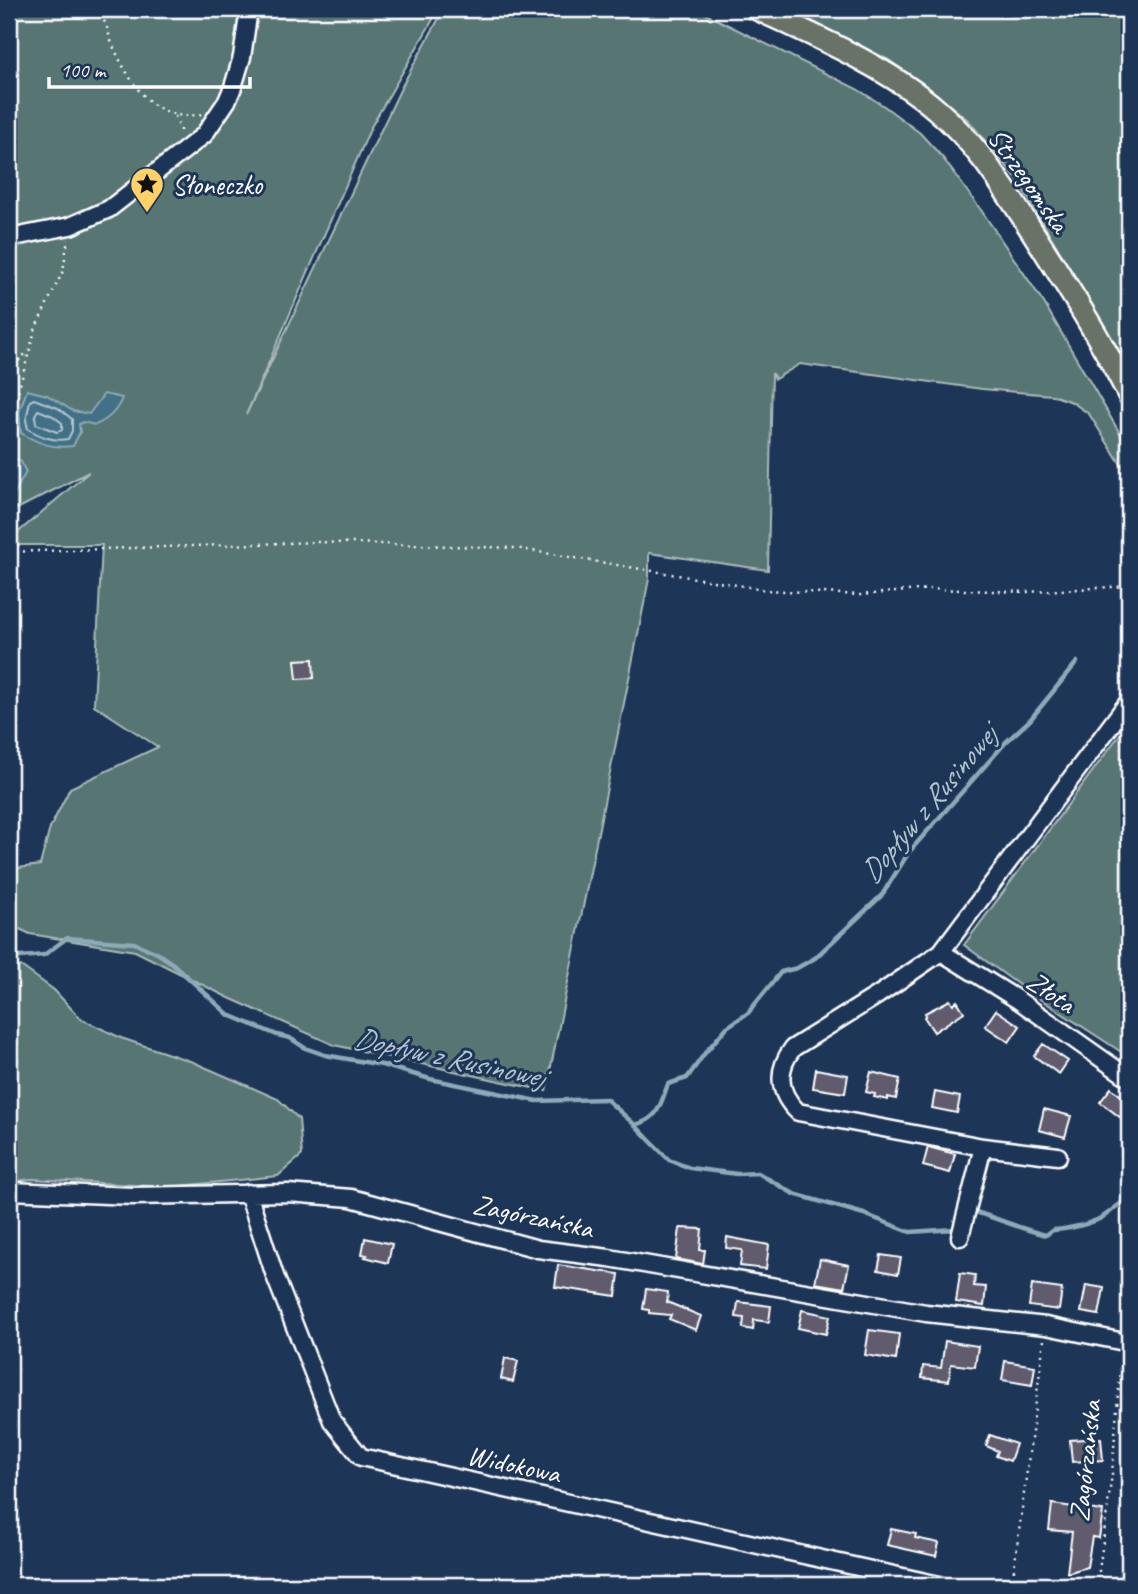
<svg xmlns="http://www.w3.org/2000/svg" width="1138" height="1594" viewBox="0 0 1138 1594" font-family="Caveat,sans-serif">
<rect width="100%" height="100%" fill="#1d3557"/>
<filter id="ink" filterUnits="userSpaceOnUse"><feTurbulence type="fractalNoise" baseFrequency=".0143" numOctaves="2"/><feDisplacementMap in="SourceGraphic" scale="14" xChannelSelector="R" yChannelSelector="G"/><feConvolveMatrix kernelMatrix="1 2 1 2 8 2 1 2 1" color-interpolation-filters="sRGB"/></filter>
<g filter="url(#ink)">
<path fill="#567573" stroke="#aabab9" stroke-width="2" d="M9,9H439L371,127L246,415L401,88L444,9H696L857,89L884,106L920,133L942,157L981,210L1044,303L1122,437L1129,453V477L1089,414L1072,402L1052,395L982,389L800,364L775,379L772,373L768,570L649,553V579L546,1091L334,1045L227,997L135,951L30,934L9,924V874L11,869L40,865L50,828L70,788L158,747L94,705L102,545H9V540L89,472L9,513Z
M788,9H1129V369L1017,179L969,121L936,94L889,60Z
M1129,722V1057L1023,988L964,945Z
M21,966L54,990L81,1019L121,1038L193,1062L278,1099L299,1119L302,1155L278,1176L169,1187L32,1179L9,1182V970Z"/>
<path fill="#426f87" stroke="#8ea9b7" stroke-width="2" d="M27,390L47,395L73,411L89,414L104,394L122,398C117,411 108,420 95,425L83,422L79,424L80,432L73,446C52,449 38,443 21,433L19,412Z
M9,457L20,460L26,472L13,496L9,499Z"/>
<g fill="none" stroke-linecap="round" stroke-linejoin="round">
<path stroke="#b3c5cf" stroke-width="2" d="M34,399L58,408L72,419V431L68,439C53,442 40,436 28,429L26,420L30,401Z
M38,410L53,416L62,423V430L57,432L36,424L35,415Z"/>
<path stroke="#8ea9b7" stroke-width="4.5" d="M9,958L44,955L67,938L134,943L157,953L172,963L229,1015L277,1035L290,1038L305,1048L325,1055L382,1065L430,1079L537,1101L606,1099L635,1125C659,1119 660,1105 668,1084L687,1078L705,1053L727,1027L748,1013L781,972L797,968L815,958L882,895L909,852L1006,742L1030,720L1077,662
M635,1125L669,1160L690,1168L737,1174L758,1173L794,1194L864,1214L910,1232L955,1229
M971,1214L972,1211C997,1218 1020,1229 1046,1235L1053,1230C1065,1230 1090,1224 1101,1218C1112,1212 1118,1203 1129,1199"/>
</g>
<path fill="#615c6e" stroke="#fff" stroke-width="2" d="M313,659L314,678L297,679L295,660Z
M950,1000L953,1004L957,1001L964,1012L934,1032L924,1017L926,1015L925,1013Z
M996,1010L1020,1026L1009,1042L985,1026Z
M1043,1044L1068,1061L1059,1074L1034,1056Z
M816,1069L848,1075L845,1093L813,1088Z
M871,1072L900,1079L896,1099L888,1097V1100L874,1097L875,1094L866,1092Z
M1111,1088L1129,1102V1124L1100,1102Z
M935,1092L960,1097L957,1113L932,1108Z
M1044,1109L1071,1116L1065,1137L1039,1130Z
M928,1147L955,1154L950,1173L923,1166Z
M680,1228L702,1229L700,1250H705L703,1264L676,1259Z
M727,1237L769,1245L766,1269L740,1266L742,1250L726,1248Z
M365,1238L392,1244L388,1263L365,1257L367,1255L362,1254Z
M881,1255L901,1258L898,1274L878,1270Z
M820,1259L849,1265L844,1288L815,1283Z
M558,1265L619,1274L616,1296L555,1287Z
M960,1273L975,1275L974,1286L986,1287L984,1306L956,1302Z
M1032,1285L1062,1289L1059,1310L1029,1306Z
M1086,1285L1104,1288L1099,1315L1081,1312Z
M646,1289L668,1292L667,1302L701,1316L696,1330L669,1319L671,1315L649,1313V1310L643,1309Z
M738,1302L771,1306L769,1322L754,1320L753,1330L743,1328L744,1318L736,1317Z
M802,1310L830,1316L826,1334L798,1328Z
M869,1330L899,1334L896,1360L865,1355Z
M945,1341L978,1346L975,1367L951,1364L949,1381L922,1378L923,1366L941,1368Z
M505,1358L518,1361L513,1382L501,1379Z
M1005,1361L1035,1366L1032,1385L1002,1380Z
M990,1435L1016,1444L1010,1461L996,1456L998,1451L986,1446Z
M1101,1438L1103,1460L1072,1462L1070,1440Z
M1052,1504L1103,1511L1099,1538L1092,1537L1087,1567L1067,1573L1072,1532L1049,1530Z
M891,1529L916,1534L915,1538L939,1543L936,1556L887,1545Z"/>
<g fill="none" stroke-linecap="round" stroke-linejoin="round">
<g stroke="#fff" stroke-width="21">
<path id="minor" d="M9,238L70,226L109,209L204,135L227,101L233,87L242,57L249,9
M941,952L1018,1000L1129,1078
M1058,1156L983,1147L798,1112C778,1093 776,1070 793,1048L878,995L941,952L1129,701
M9,1191L133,1196L288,1193L351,1198L538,1249L609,1258L926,1313L1046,1326L1129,1343
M248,1193L275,1276L332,1421L361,1457L939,1585
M960,1237L983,1147"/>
</g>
<g stroke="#fff" stroke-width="26">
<path id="major" d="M757,9C815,36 889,68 937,110C978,145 1003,187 1032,231C1066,284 1101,339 1129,395"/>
</g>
<path stroke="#fff" stroke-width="2.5" stroke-dasharray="2 5" stroke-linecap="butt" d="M96,9C110,26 106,31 114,48C132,86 155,124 202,114
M9,12L34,9
M175,116L180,129V136
M9,371L28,351
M9,425L36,327L63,271L68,239
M9,552L317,542L515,548L767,590L860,595L930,589L1027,592L1129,586
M1012,1585L1044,1340
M1104,1585L1099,1571L1112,1474L1121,1356"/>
<use href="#minor" stroke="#1d3557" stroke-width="16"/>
<use href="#major" stroke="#687266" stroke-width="21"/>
</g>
</g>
<defs>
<g id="sight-pin" transform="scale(1.75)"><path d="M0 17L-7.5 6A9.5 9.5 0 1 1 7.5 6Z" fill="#ffd166" stroke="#1d3557"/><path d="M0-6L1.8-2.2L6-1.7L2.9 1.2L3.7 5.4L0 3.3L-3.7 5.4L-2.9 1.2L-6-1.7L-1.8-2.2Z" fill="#111"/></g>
</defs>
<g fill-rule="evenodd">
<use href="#sight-pin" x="147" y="184"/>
</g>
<g text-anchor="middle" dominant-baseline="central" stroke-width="6" stroke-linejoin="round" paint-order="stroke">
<g font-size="28" fill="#fff" stroke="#1d3557">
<text transform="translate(1029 180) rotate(55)">Strzegomska</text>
<text transform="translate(1051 992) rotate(34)">Złota</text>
<text transform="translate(533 1216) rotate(12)">Zagórzańska</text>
<text transform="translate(1085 1461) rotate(-84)">Zagórzańska</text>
<text transform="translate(514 1464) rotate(12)">Widokowa</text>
</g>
<g font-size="28" fill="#fff" stroke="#1d3557" text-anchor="start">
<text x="172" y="184">Słoneczko</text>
</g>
<g font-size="30" font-style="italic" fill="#b3c5cf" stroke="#1d3557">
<text transform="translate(928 804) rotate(-50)">Dopływ z Rusinowej</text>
<text transform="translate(449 1057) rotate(12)">Dopływ z Rusinowej</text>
</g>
</g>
<rect width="1138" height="1594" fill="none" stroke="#1d3557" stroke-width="35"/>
<rect x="18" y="18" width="1103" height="1559" fill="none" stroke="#fff" stroke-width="2.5" filter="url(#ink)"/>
<path d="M49 77v10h201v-10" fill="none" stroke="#ffffff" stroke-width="3.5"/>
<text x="60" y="77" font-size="21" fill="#ffffff" stroke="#1d3557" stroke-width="5" paint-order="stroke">100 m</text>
</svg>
